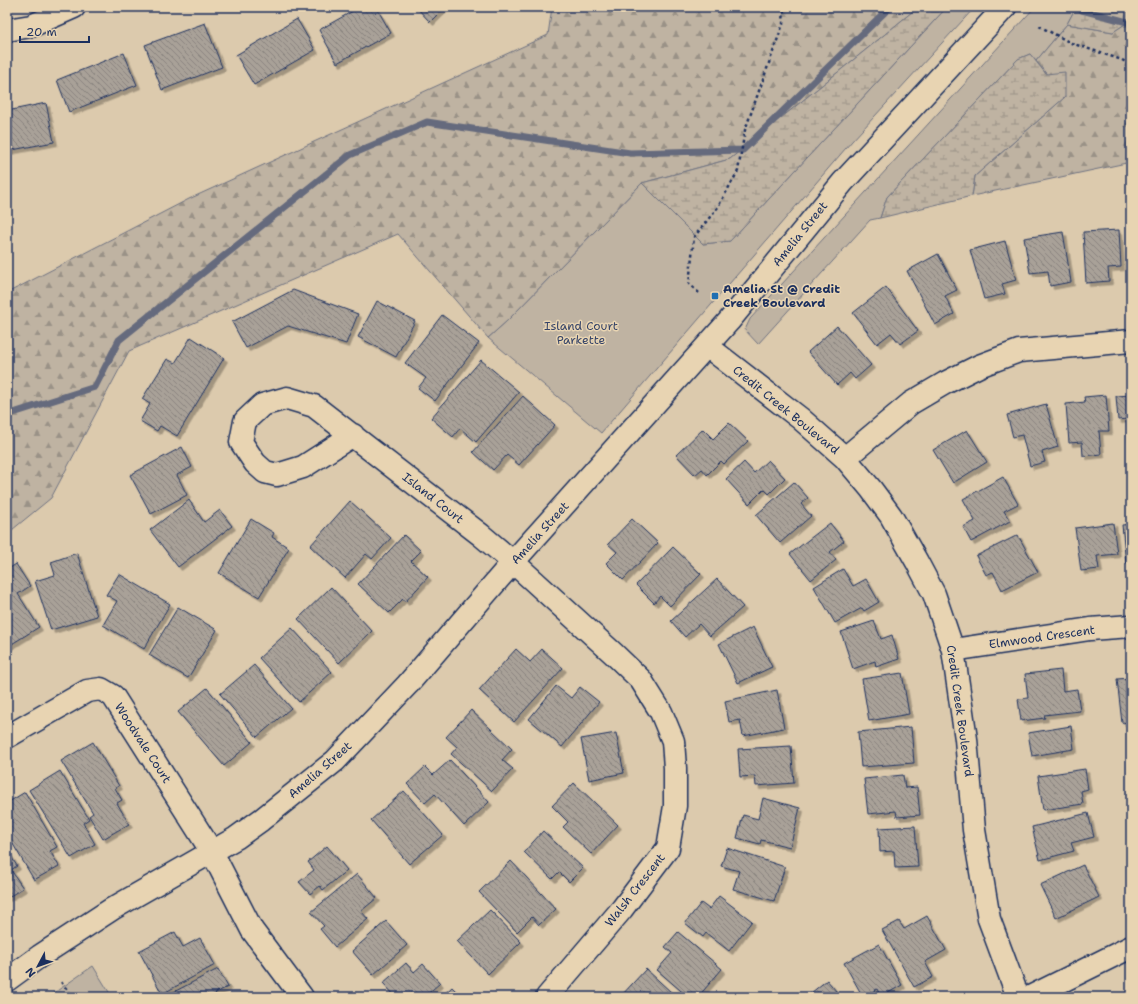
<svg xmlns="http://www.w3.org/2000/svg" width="1138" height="1004" viewBox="0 0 1138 1004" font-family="'Shantell Sans',sans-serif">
<defs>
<pattern id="forest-firs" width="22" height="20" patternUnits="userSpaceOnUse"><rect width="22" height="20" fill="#bfb3a2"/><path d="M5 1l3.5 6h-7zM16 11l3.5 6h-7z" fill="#9a9287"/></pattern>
<pattern id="wetland-marsh" width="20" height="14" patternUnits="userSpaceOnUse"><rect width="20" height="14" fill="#bfb3a2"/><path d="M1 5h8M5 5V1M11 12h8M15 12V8" fill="none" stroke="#9a9287"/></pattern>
<pattern id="building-back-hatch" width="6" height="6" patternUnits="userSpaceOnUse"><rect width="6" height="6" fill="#a9a198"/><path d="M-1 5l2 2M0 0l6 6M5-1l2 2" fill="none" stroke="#89847f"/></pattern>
<filter id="shadow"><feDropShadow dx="3.5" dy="3.5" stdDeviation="0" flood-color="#0004"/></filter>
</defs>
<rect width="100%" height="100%" fill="#dccaad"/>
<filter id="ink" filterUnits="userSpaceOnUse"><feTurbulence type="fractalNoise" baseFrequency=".025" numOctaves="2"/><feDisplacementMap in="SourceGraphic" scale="8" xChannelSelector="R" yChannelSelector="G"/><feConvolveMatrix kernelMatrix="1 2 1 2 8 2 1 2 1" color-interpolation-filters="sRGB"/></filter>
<g filter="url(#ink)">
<path fill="#bfb3a2" stroke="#6d7180" d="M947,7H975L852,141L601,433L488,338L508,320L642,183L703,244L730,241Z
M1035,7H1076L1067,24L1036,61L1030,54L1018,59L887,197L880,218L870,220L758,344L745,330L750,319Z
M93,966L112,997H48Z"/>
<path fill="url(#forest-firs)" stroke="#6d7180" d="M552,7H918L873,44L730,159L642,183L508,320L488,338L398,234L129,351L51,498L7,534V293L189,199L548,35Z
M1131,20V162L972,196L975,176L1065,97L1036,61L1067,24L1113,32Z"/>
<path fill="url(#wetland-marsh)" stroke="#6d7180" d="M918,7H947L730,241L703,244L642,183L730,159L873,44Z
M1076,7H1131V20L1113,32L1067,24Z
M1030,54L1046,74L1065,72V97L975,176L972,196L880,218L887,197L1018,59Z"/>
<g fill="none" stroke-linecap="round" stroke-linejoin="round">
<path stroke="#656a7d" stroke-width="7" d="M1082,10L1131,23
M7,415L95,387L119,340L350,155L427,122L630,153L743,150L890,7"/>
</g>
<path fill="url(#building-back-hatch)" stroke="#1b2f5e" filter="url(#shadow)" d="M360,7H376L391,33L337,63L319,30Z
M416,7H445L430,22Z
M297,19L315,50L254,85L236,55Z
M205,23L222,67L162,90L145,45Z
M124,53L137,85L69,112L57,80Z
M46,103L54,142L7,151V111Z
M1119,230L1121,267L1108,268L1109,281L1086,283L1083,232Z
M1063,232L1071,282L1050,286L1048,271L1030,273L1024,238Z
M1005,241L1016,280L1002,284L1005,294L984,299L970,250Z
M938,254L957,290L945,296L954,314L935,325L907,271Z
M886,287L918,331L900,344L891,333L877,344L853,313Z
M293,290L358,314L346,344L288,326L246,348L232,322Z
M377,301L415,321L396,357L358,337Z
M442,315L479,343L435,401L418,388L426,378L405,363Z
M837,326L871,365L855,379L850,373L837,385L808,352Z
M191,337L224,358L177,436L160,426L157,431L140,421L150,404L142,399L167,359L175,363Z
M481,360L519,392L476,442L460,428L453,437L431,418Z
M1106,395L1109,431H1099L1101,454L1083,456L1082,442L1069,443L1066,404L1085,402L1084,397Z
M1131,395V453H1129L1127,419L1118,420L1116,396Z
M523,396L555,425L519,465L507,455L493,470L473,452Z
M1046,404L1058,447L1042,452L1045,462L1030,466L1022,435L1013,437L1007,415Z
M729,423L748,441L724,464L721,461L707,475L702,469L695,475L676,455L703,429L713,439Z
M967,430L987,462L953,483L933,450Z
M182,447L192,467L177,475L187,495L151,514L130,475Z
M768,460L785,478L769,494L764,489L749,504L726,479L744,462L754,473Z
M1003,477L1018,504L1004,511L1010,521L971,542L963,527L975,521L963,499Z
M794,482L808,498L801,504L811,516L780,543L756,515Z
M189,500L204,522L220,510L232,526L178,567L150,530Z
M350,501L391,538L372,559L366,554L345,578L310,546Z
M251,519L274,533L272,537L289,548L259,597L219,573Z
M632,519L658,543L623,580L606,563L617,552L608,544Z
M830,523L844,541L830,552L836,560L811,580L790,554Z
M1113,523L1117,554L1097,556L1099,569L1081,571L1075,528Z
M1131,524V563H1126L1122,525Z
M404,535L421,551L411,561L428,577L405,602L403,599L389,613L358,584Z
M1018,535L1038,572L1002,590L993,572L986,575L976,556Z
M673,547L701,574L670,606L660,596L654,603L636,585Z
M77,553L97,616L51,630L35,581L55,575L51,562Z
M16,564L30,586L18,594L39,627L7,647V570Z
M843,569L853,586L866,579L879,602L864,611L862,608L835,623L814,587Z
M119,574L170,604L144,649L103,625L117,601L106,595Z
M717,579L743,607L710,636L699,624L685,637L671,621Z
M331,587L372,631L339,663L298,619Z
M178,607L217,630L188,678L149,655Z
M874,621L881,639L892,635L899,659L876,667L875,661L853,669L841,632Z
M753,627L772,667L738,683L719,644Z
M292,628L332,672L299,702L259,658Z
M516,649L530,662L542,649L563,668L514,722L479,690Z
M254,665L291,708L257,737L220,694Z
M1061,670L1063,691L1077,689L1080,711L1044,715L1045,718L1021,721L1018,699L1028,698L1025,674Z
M902,673L909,714L869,721L862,679Z
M1131,678V739L1129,722L1122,723L1117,679Z
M556,686L571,698L580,687L599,702L562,747L529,719Z
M207,688L252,742L224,766L178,712Z
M777,690L784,728L743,736L740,720L729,722L725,701Z
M471,710L512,749L502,760L513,769L492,791L451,754L457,747L446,737Z
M1071,726L1074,749L1032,756L1028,733Z
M911,727L914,763L861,767L858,732Z
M616,733L624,773L589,780L581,739Z
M93,742L119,786L115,788L122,800L117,803L129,824L103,839L89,816L93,813L61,761Z
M791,746L794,783L756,786L755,776L740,777L738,749Z
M450,760L489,802L464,826L435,794L425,803L407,784L425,767L433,775Z
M1085,769L1088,789L1081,791L1083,804L1043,810L1038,776Z
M60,771L89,819L83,823L95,844L71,858L29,790Z
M903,775L905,788L917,787L920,815L897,817L896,811L868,814L864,779Z
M574,783L618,825L591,854L563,827L568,822L552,806Z
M404,791L443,835L409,864L371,820Z
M25,792L57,847L50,851L59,866L34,880L7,834V803Z
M763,798L800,808L790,847L761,840L760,844L737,838L743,815L758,819Z
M1088,813L1094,837L1071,843L1074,851L1040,860L1032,827Z
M915,826L918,867L895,868L894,851L880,852L879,828Z
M543,831L583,868L569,882L559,872L552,879L524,852Z
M327,846L347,870L323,890L320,886L310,894L299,882L314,870L308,862Z
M727,848L785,867L774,901L733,889L739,871L721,866Z
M7,850L17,866L11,870L23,888L7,898Z
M511,861L556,909L539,925L532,917L517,932L479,892Z
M1083,865L1099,897L1056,918L1040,885Z
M357,874L377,898L361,911L368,919L335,947L320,929L324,926L311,912Z
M719,896L752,921L729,951L706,933L703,937L685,923L701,903L709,909Z
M490,910L521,942L488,974L457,941Z
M927,916L946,950L925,962L933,977L914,987L882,930L899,921L904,929Z
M386,921L407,945L373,975L352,951Z
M175,932L183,947L200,938L215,965L162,994L139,951Z
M678,932L722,969L698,997H688L657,970L672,953L665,947Z
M879,944L902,985L881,997L877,989L863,997L844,963Z
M406,963L414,972L423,964L440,983L424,997H396L383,983Z
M218,969L228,987L215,993L217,997H167L166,996Z
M646,969L672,993L669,997H620Z
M827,980L841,997H806Z
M452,987L462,997H441Z"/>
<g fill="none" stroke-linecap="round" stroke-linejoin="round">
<g stroke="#1b2f5e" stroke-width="25">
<path id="minor" d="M7,30L31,26L74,7
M707,346L801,419L845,458L871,489L891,516L917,562L934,594L953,650L966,739L974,830L989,919L1018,997
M353,435L303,467L277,475L265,472L255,463L241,442L245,421L262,405L287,398L314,406L481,535L513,562L614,654L641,680L661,712L673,741L675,768V806L668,848L622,909L547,997
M845,458L911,403L945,383L979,366L1019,351L1131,341
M953,650L1090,629L1131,626
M7,737L87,691L101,689L113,696L212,852L252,930L302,997
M7,980L40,956L112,909L236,838L261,820L335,761L408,684L513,562L729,321L843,182L1005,7
M1030,997L1131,947"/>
</g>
<path stroke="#1b2f5e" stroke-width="2.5" stroke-dasharray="3 3" stroke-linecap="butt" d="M1039,26L1071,43L1122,60L1131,65
M699,293L689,284L694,237L718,207L738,171L745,130L783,24L784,7
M61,982L73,997"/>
<use href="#minor" stroke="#e8d4b2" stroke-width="22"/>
</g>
</g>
<rect fill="#1f6fb2" stroke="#e8d4b2" stroke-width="1.5" x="711" y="292" width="8" height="8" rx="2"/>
<g text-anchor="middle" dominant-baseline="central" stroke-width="3" stroke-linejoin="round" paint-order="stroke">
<g font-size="12" fill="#1b2f5e" stroke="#e8d4b2">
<text transform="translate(800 234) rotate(-51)">Amelia Street</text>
<text transform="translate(786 410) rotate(39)">Credit Creek Boulevard</text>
<text transform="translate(433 498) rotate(38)">Island Court</text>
<text transform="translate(540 533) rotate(-48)">Amelia Street</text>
<text transform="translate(1042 637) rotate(-8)">Elmwood Crescent</text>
<text transform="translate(960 711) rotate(82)">Credit Creek Boulevard</text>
<text transform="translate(143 743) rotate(57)">Woodvale Court</text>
<text transform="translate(320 770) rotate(-41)">Amelia Street</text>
<text transform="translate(635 890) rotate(-52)">Walsh Crescent</text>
</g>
<g font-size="12" font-weight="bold" fill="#1b2f5e" stroke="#e8d4b2" text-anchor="start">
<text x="723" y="289">Amelia St @ Credit<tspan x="723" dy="14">Creek Boulevard</tspan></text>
</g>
<g font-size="12" fill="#344368" stroke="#e8d4b2">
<text x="581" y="326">Island Court<tspan x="581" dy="14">Parkette</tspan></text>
</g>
</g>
<rect width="1138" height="1004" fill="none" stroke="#e8d4b2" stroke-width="24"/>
<rect x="12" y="12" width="1114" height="980" fill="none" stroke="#1b2f5e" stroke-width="1.5" filter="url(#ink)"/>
<g transform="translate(38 966) rotate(229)" stroke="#e8d4b2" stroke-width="3" paint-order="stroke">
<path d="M0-3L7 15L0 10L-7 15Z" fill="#1b2f5e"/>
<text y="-6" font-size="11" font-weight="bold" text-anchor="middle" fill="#1b2f5e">N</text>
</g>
<path d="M20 36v6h69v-6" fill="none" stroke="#1b2f5e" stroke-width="2"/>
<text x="26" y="36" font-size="12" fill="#1b2f5e" stroke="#e8d4b2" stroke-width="3" paint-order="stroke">20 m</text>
</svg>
